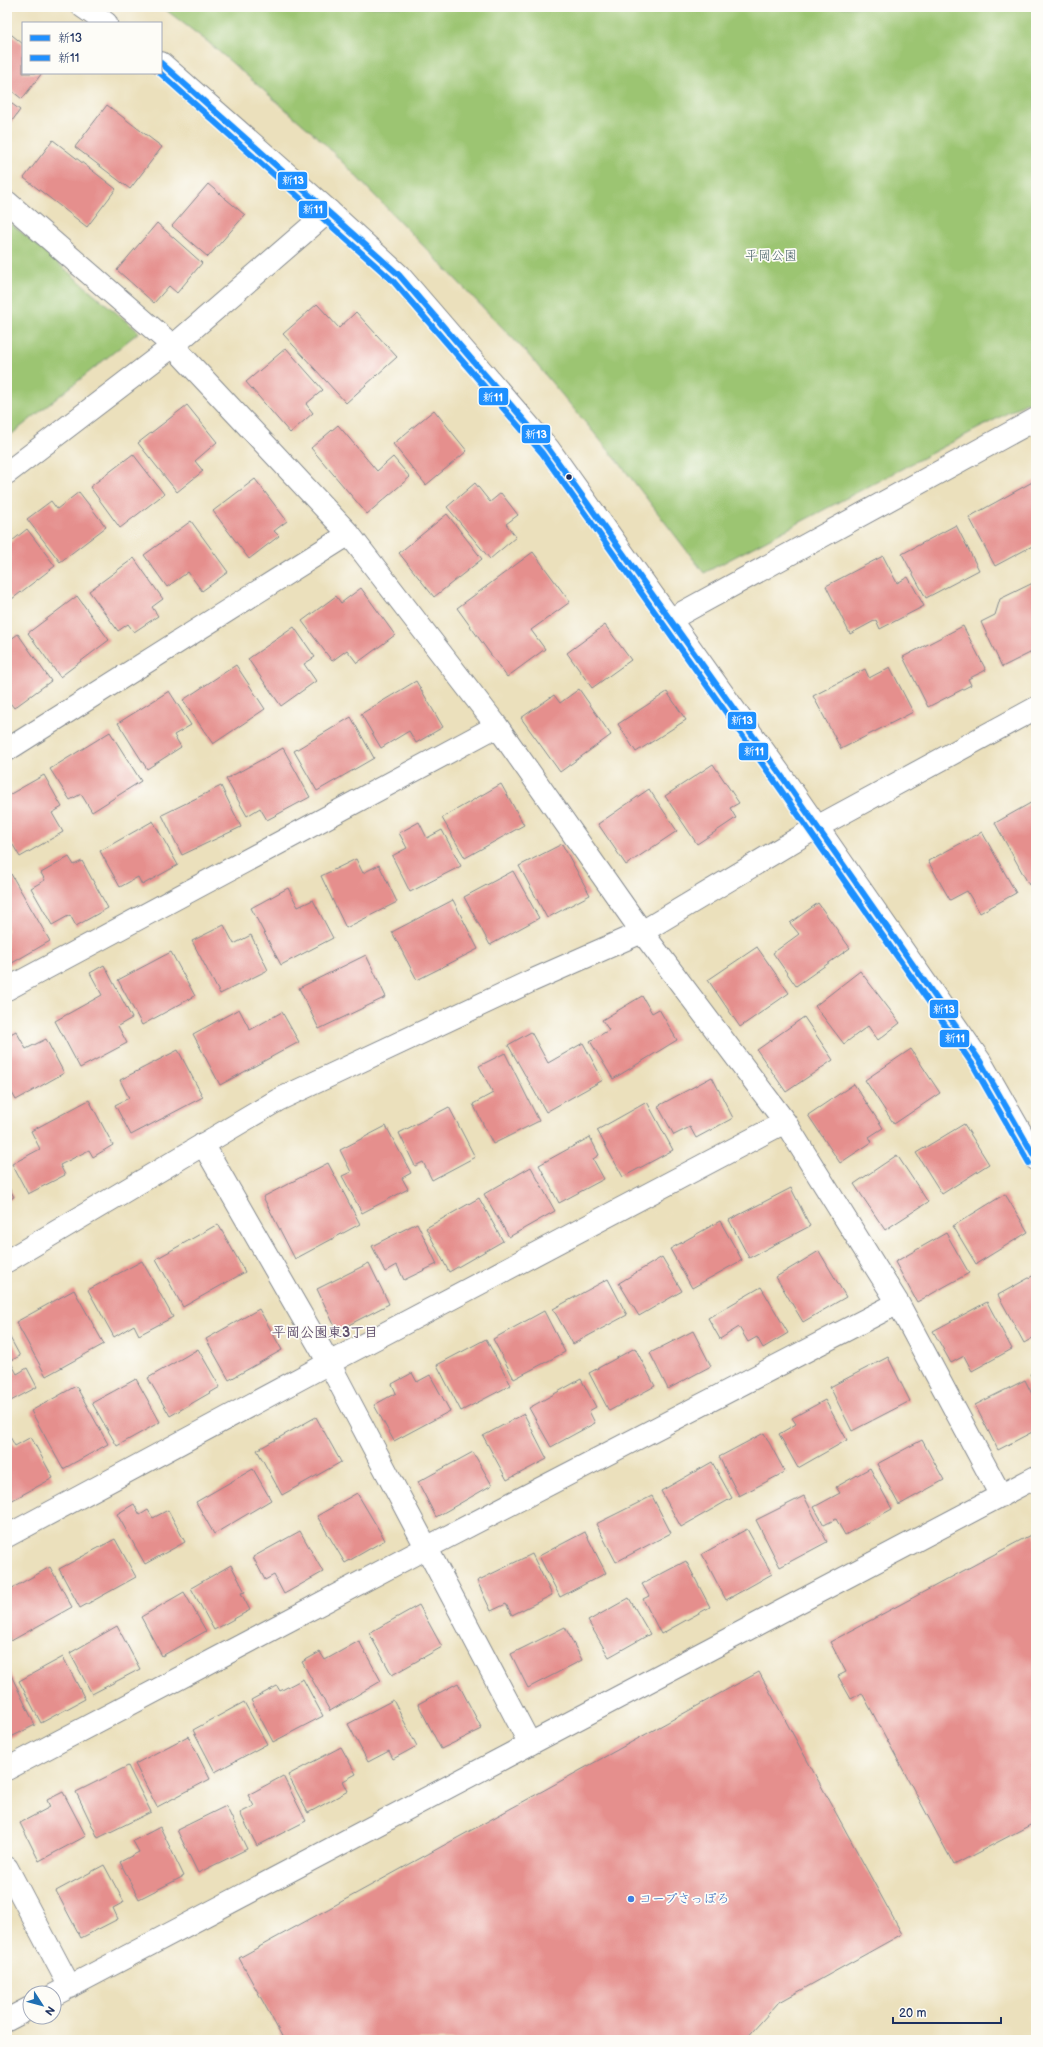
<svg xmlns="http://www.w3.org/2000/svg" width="1043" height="2047" viewBox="0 0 1043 2047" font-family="'Balsamiq Sans','Klee One',sans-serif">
<rect width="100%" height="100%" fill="#fdfcf7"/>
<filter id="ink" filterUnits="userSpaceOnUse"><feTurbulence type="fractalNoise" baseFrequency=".025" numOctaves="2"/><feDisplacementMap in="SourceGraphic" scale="8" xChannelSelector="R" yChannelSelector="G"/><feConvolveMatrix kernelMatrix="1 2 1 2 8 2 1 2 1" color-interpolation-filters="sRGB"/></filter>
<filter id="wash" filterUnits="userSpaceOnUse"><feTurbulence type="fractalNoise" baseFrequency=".012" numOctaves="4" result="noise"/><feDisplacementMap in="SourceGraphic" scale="16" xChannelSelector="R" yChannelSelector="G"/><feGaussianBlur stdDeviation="0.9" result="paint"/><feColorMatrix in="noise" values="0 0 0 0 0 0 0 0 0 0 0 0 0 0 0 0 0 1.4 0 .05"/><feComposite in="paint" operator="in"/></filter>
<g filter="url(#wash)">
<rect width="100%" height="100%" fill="#ebe0bc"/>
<path fill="#9cc572" stroke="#5c7a68" d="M162,7H1036V398L704,573L621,465L526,352L322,141L208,42Z
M7,220L139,332L7,438Z"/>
<g id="blocks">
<path fill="#e58f8d" d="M7,31L23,44V73H42L22,99L7,87Z
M7,100L20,110L7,128Z
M107,105L162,147L130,189L75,147Z
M53,140L116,189L87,227L24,178Z
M208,184L245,215L208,257L172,226Z
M157,223L202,263L177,293L169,286L154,303L117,270Z
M317,304L339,328L356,312L397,357L346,403L283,334Z
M286,348L323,390L306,404L313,413L290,433L246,382Z
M187,405L217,442L195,461L203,471L177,492L138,443Z
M434,410L467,451L426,485L393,444Z
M338,425L377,471L393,457L410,477L367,514L311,448Z
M133,454L164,494L120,528L90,487Z
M255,479L287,521L274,531L279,536L249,559L213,511Z
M1036,480V544L995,566L969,517Z
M475,483L490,502L501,493L518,515L506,524L516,537L490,559L447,507Z
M79,492L106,527L60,562L27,519L51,501L57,509Z
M447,514L482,559L434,597L399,553Z
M191,521L228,572L202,591L188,572L167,587L144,555Z
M956,525L979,570L926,598L902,554Z
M27,529L55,566L12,599L7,592V545Z
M533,552L570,602L531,630L545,649L507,677L457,608Z
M883,556L897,583L908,577L924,606L880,629L876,620L850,634L826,586Z
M134,558L163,599L152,607L158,616L134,632L128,624L118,631L89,591Z
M1035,582L1036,650L1002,667L981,622L995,615L1000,599Z
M361,588L395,635L357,663L347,650L332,661L302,621L336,596L341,603Z
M77,596L109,640L60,677L28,633Z
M605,625L631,660L592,688L567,653Z
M963,626L986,670L968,679L971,685L928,707L903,657Z
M294,627L315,657L304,664L316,681L281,706L248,659Z
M18,634L51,681L14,708L7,699V642Z
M236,665L265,709L213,744L183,700Z
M890,667L913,712L841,749L813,696L865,669L869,678Z
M416,681L443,727L416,743L409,731L381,748L361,714Z
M579,689L611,735L560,772L521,718L554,695L560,703Z
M169,691L191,725L174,735L181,747L147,769L118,723Z
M667,692L686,720L636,752L618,724Z
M351,717L374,758L317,791L294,751Z
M110,732L141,781L92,812L81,794L70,800L50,769Z
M283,748L310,797L267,820L260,808L247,816L226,779Z
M713,764L739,803L730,808L736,818L697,844L665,796Z
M44,775L62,807L52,813L63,832L20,857L7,835V796Z
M501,784L524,825L465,858L442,818Z
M221,786L241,827L182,855L162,815Z
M649,789L677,831L626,865L598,824Z
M1036,800V881L1029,885L995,823Z
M153,821L178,865L142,885L138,877L120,887L100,851Z
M419,822L427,838L442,830L461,866L410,892L392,856L407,848L399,833Z
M982,832L1016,893L980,913L967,891L950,900L928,861Z
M562,844L590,895L547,918L519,866Z
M69,857L74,865L82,861L108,908L76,926L70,915L52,925L31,888L45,880L41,873Z
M356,859L363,873L379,865L397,902L346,928L321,876Z
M513,871L539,918L490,945L464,897Z
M11,874L50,941L7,966V877Z
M288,888L298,907L313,900L333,938L281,965L251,908Z
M453,900L478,949L417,980L392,932Z
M818,903L850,948L796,986L773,953L799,934L790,923Z
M224,925L234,944L251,935L268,970L220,994L192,941Z
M757,947L789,993L740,1027L708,980Z
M171,952L195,996L142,1025L118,980Z
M366,955L386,997L319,1029L299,988Z
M104,965L132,1018L118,1026L127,1043L80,1068L55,1021L102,995L90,973Z
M860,971L900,1023L878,1040L868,1026L844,1044L815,1006Z
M642,996L652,1013L659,1009L677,1040L613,1079L590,1041L609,1030L602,1020Z
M239,1009L250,1030L282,1012L299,1042L220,1085L193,1034Z
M804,1017L833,1060L786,1092L757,1050Z
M16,1031L26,1049L46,1039L64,1073L16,1100L7,1084V1036Z
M531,1032L548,1063L583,1043L603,1080L546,1112L508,1045Z
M911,1049L940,1093L894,1124L865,1080Z
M178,1050L203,1097L131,1135L115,1105L129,1098L120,1080Z
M505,1053L539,1121L493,1144L473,1104L493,1093L479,1066Z
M712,1077L733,1118L696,1138L690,1127L674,1135L658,1106Z
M854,1084L883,1128L869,1137L872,1142L840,1163L808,1115Z
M89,1100L113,1145L93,1157L89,1150L60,1165L65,1175L28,1194L12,1164L40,1149L31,1131Z
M647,1102L673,1150L623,1177L597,1130Z
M449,1107L475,1157L432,1180L423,1162L415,1166L399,1133Z
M964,1124L989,1164L942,1194L916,1153Z
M386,1126L411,1173L402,1178L408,1189L362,1213L342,1176L351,1172L340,1150Z
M590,1137L599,1155L593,1159L604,1179L559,1203L539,1165Z
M897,1155L928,1202L885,1230L854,1184Z
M328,1163L360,1224L295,1259L263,1197Z
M531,1167L555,1211L509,1237L484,1194Z
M7,1184L14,1197L7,1201Z
M791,1188L810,1226L749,1258L729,1220Z
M1005,1194L1028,1232L976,1264L953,1226Z
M479,1198L503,1241L449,1272L426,1228Z
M720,1221L742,1260L692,1288L670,1249Z
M417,1223L437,1264L404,1280L397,1265L385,1272L372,1246Z
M218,1224L245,1272L183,1307L156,1259Z
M946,1233L969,1273L917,1302L895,1262Z
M819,1251L846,1297L803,1322L776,1277Z
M662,1257L682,1291L639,1316L619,1283Z
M142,1261L173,1317L139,1335L134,1325L114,1337L88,1290Z
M369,1263L389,1304L337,1331L317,1289Z
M1036,1274V1336L1024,1343L998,1295Z
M608,1279L627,1315L573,1344L553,1309Z
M761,1287L788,1333L763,1348L757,1337L748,1342L739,1327L720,1339L708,1318Z
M74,1290L104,1344L46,1376L16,1322Z
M987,1302L1012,1349L972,1371L964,1356L951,1363L933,1331Z
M259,1309L282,1350L229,1380L206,1339Z
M544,1311L565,1352L514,1379L493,1339Z
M693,1331L711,1366L668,1389L650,1353Z
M7,1332L20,1356L10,1361L17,1374L27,1368L37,1387L7,1403Z
M486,1339L511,1385L461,1411L437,1365Z
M635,1348L655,1386L609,1411L589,1373Z
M198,1349L220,1387L170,1416L148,1378Z
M888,1357L910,1401L852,1431L830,1387Z
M1036,1370V1385L1030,1374Z
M412,1373L417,1382L430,1375L450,1411L394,1441L374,1405L396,1393L392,1384Z
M136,1379L160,1422L117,1446L92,1403Z
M581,1379L596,1407L589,1411L595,1423L551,1447L529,1408Z
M1025,1380L1036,1402V1430L998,1450L975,1405Z
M76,1386L108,1444L63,1469L31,1411Z
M825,1400L847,1440L798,1468L779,1434L796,1424L792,1418Z
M524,1414L547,1459L507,1480L483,1436Z
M316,1417L341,1462L282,1495L257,1450Z
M764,1433L785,1472L739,1496L719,1457Z
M9,1435L15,1446L31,1437L53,1478L7,1503V1436Z
M922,1440L944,1480L899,1505L877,1464Z
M473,1452L492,1485L436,1517L418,1482Z
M712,1462L732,1498L681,1527L661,1491Z
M870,1468L892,1509L845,1535L836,1519L824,1525L814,1507L840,1493L836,1487Z
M253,1469L271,1500L214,1534L196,1502Z
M357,1493L385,1540L345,1563L317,1516Z
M652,1496L671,1533L616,1562L596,1524Z
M804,1496L827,1542L780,1567L756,1520Z
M134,1504L140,1515L148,1510L153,1518L168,1510L185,1542L145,1564L117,1514Z
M747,1529L772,1574L726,1600L702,1554Z
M300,1531L323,1572L284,1594L274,1575L265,1580L253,1557Z
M585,1532L606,1573L560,1597L539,1556Z
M1036,1532V1822L954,1865L862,1693L851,1699L838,1676L846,1672L830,1642Z
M115,1539L136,1577L80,1608L59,1569Z
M532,1554L552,1595L512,1615L506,1604L491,1611L477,1581Z
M686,1561L710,1607L661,1634L643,1599L649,1596L642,1584Z
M231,1565L245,1592L241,1593L250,1610L214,1630L191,1588Z
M50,1567L72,1607L11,1641L7,1634V1591Z
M184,1592L206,1631L162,1656L141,1617Z
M629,1598L650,1634L609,1657L588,1621Z
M419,1605L442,1647L392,1675L369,1633Z
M117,1626L140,1669L92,1694L70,1653Z
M565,1627L582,1660L528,1688L511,1654Z
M359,1641L381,1681L330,1711L302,1662L320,1652L325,1660Z
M63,1657L85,1699L41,1723L19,1681Z
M759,1672L902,1934L778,2003L745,2040H284L239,1958Z
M10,1673L35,1725L7,1739V1674Z
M303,1679L323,1716L273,1742L251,1700L277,1686L280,1691Z
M458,1683L482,1729L441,1749L418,1704Z
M393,1700L417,1746L393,1759L389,1751L368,1762L348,1724Z
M244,1702L267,1744L215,1772L193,1730Z
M188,1736L210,1779L157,1807L135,1764Z
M341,1747L356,1774L343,1781L348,1791L308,1813L288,1775Z
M128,1766L151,1812L98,1838L76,1792Z
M283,1776L306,1821L257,1846L240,1813L254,1806L248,1795Z
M63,1792L86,1836L39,1861L20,1823L50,1807L47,1800Z
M226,1806L247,1849L198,1873L177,1830Z
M160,1827L184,1876L139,1899L120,1862L139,1852L133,1841Z
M104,1865L124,1902L113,1908L118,1919L81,1938L56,1891Z"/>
</g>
</g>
<g filter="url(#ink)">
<use href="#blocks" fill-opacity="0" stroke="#83888d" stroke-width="1"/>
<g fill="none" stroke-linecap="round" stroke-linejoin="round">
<g stroke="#83888d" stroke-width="24">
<path id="minor" d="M7,202L173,346L349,534L497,726L642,932L785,1122L898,1303L1001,1496
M7,473L173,346L329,211
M671,619L1036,419
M7,750L349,534
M7,989L497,726
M203,1144L329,1363L530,1744
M7,1261L278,1100L531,981L642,932L817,827L1036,708
M7,1536L329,1363L785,1122
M7,1769L428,1547L898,1303
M7,1868L70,1987
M54,1995L1036,1477
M7,2020L30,2008"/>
</g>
<g stroke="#83888d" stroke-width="24">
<path id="tertiary" d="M83,7L106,23
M161,63L329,211L399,275L548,448L783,778L980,1061L1036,1159"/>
</g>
<use href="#minor" stroke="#fff" stroke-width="22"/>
<use href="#tertiary" stroke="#fff" stroke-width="22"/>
<g stroke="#fdfcf7" stroke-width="9">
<path id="bus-1" d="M161,63L399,275L548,448L783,778L980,1061L1036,1159"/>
</g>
<g stroke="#fdfcf7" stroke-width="9">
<path id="bus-2" d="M160,73L393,281L542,453L776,783L973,1065L1029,1163"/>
</g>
<use href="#bus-1" stroke="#1e90ff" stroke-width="6"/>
<use href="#bus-2" stroke="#1e90ff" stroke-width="6"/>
</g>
</g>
<circle fill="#1b2f5e" stroke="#fdfcf7" stroke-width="1.5" cx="569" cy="477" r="3.5"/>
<circle fill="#3f7fe0" stroke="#fdfcf7" stroke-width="1.5" cx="631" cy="1899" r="4"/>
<g text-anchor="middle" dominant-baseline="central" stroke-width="3.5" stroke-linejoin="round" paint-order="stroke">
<g font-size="13" fill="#425c64" stroke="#fdfcf7">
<text x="771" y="256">平岡公園</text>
</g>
<g font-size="13" fill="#366cbe" stroke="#fdfcf7" text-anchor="start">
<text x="639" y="1899">コープさっぽろ</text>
</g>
<g font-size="14" font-weight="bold" fill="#62516e" stroke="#fdfcf7">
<text x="325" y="1332">平岡公園東3丁目</text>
</g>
</g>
<g stroke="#fdfcf7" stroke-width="1.5">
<rect x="277" y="171" width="31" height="19" rx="4" fill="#1e90ff"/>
<rect x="298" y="200" width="30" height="19" rx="4" fill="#1e90ff"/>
<rect x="478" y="387" width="31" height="19" rx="4" fill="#1e90ff"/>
<rect x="521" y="424" width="30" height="20" rx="4" fill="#1e90ff"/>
<rect x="727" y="711" width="30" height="19" rx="4" fill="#1e90ff"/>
<rect x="738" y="742" width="31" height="19" rx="4" fill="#1e90ff"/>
<rect x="929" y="999" width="30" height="20" rx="4" fill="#1e90ff"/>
<rect x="939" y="1029" width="31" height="19" rx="4" fill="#1e90ff"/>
</g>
<g font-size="11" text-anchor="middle" font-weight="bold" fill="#fff">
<text x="293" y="184">新13</text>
<text x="313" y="213">新11</text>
<text x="493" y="401">新11</text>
<text x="536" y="438">新13</text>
<text x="742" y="724">新13</text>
<text x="754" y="755">新11</text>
<text x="944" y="1013">新13</text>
<text x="955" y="1042">新11</text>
</g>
<rect width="1043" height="2047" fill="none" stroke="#fdfcf7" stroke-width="24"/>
<rect x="22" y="22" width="140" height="52" fill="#fdfcf7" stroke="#a3aaba"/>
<rect x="30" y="35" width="20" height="6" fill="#1e90ff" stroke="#a3aaba"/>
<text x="58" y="42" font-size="12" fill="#1b2f5e">新13</text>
<rect x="30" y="55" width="20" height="6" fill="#1e90ff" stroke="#a3aaba"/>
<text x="58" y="62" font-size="12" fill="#1b2f5e">新11</text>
<g transform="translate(42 2005) rotate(126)"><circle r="19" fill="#fdfcf7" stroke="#a3aaba"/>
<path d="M0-3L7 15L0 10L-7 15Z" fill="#1f6fb2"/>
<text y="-6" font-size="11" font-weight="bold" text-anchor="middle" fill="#1b2f5e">N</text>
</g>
<path d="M893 2017v6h108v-6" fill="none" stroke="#1b2f5e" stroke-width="2"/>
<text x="899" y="2017" font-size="12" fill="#1b2f5e" stroke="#fdfcf7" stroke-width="3" paint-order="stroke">20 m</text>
</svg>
